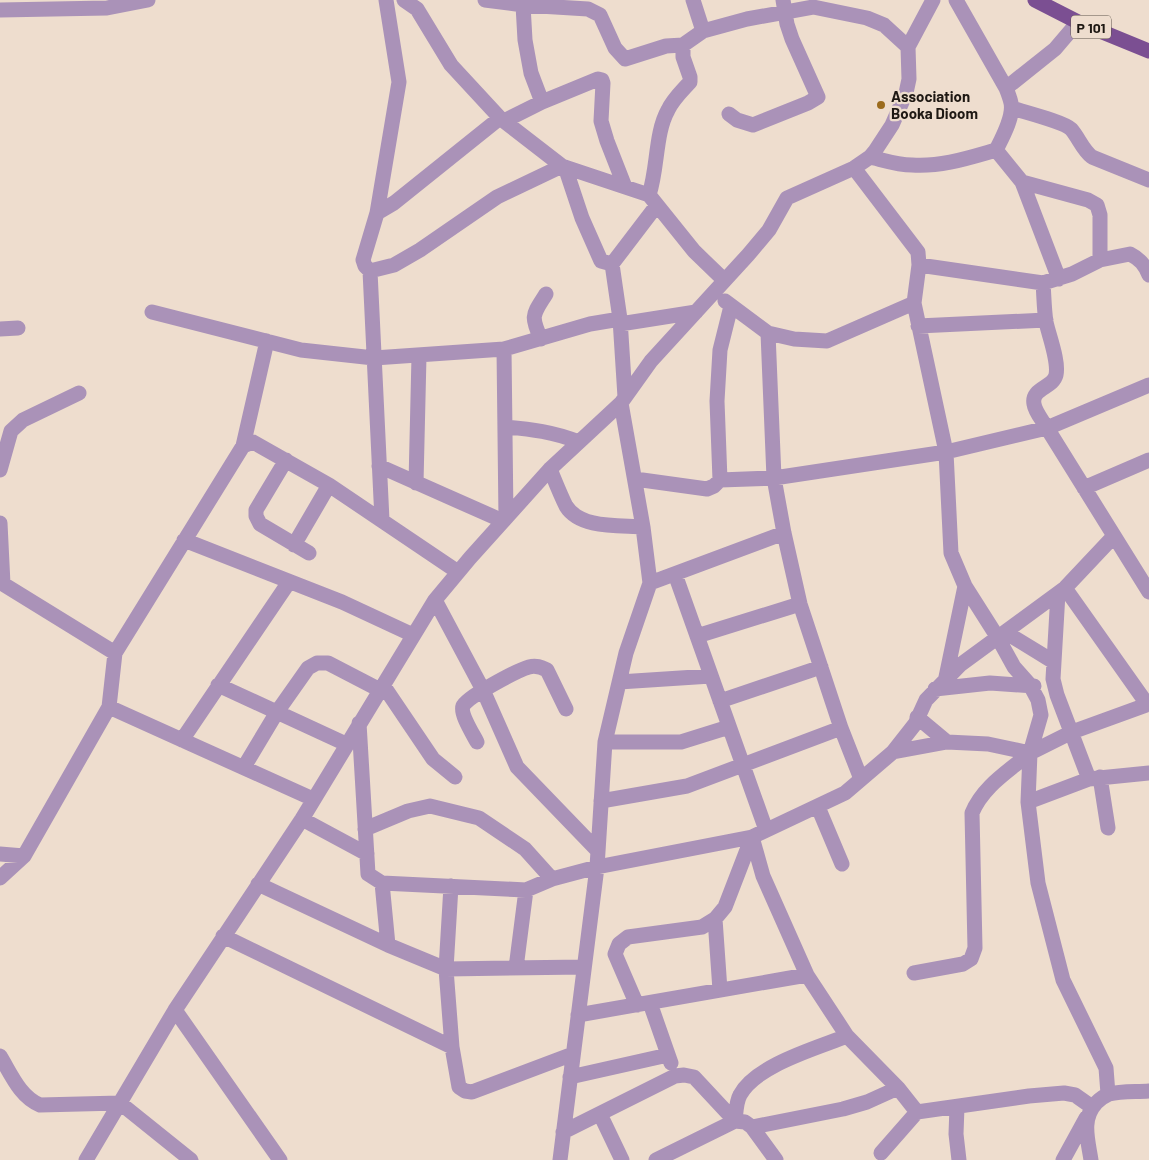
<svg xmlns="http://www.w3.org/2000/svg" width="1149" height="1160" viewBox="0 0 1149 1160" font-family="Barlow,sans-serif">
<rect width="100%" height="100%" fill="#eeddce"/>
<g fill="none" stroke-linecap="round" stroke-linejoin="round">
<path stroke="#aa92b8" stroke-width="15" d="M386,0L399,82L377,213L363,260L365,266L370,271L394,265L420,250L497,197L562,166
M404,0L417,9L451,65L500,118L562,166L649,195L694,251L724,280
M485,0L523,5L588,9L600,15L615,48L625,59L666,46L683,45L703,31L747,19L813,7L867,18L884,25L908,47
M693,0L703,31
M523,5L525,40L531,73L542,102
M0,10L107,8L148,0
M1006,88L1055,49L1078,22
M1012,108C1024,112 1064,122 1071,129C1079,138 1082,149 1092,157L1149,180
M729,114L737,120L753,125L808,103L818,97L792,39L787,24L783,0
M504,121L542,102L598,79L602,80L603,83L601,121L607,141L625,187
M996,150L1022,182L1088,200L1097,205L1100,215V260
M870,157C883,160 898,165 912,165C941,167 968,158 996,150C1002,138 1014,117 1011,103C1010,98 1008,93 1006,88L956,0
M565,167L582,218L601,261L612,264
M854,168L918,252L919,265L914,303L946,452L951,553L965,586L998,638L1014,667L1030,685L1038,700L1041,715L1030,753L1028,802L1038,883L1063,980L1106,1068L1108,1094
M1022,182L1059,279
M649,195C658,168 655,133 668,110C673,99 682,91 690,82V77L683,57V45
M377,213L394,203L500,118
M919,265L1043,283L1072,274L1100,260L1130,254C1140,259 1145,265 1149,275
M370,271L382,520
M1043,283C1044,296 1044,309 1046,322C1049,336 1059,361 1056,375C1053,388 1031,388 1034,404C1035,412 1043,421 1047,428L1149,592
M725,301L768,333L794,339L827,341L914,303
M152,312L301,350L374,358L504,349L506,518
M620,324L696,312
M918,326L1046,320
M0,329L18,328
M768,333L774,478L784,533L800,604L841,728L861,779
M541,339C530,315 533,315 546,294
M504,349L590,324L620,319
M625,397L620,319L612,264L657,205
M505,427C531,429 554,432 579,442
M243,446L253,442L329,485L458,572
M286,460L256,510V516L260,524L309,553
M379,466L503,521
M550,469C555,481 560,494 566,506C580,529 620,525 643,527
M0,470L11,431L23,420L79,393
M635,479L707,489L714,486L720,480L717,401L720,350L731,306
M720,480L774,478L946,452L1047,428L1149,385
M416,483L419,356
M1084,488L1149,460
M0,523L3,584
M184,540L342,602L413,635
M294,545L329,485
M675,574L766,830
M650,583L784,533
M3,584L115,653
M1065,588L1147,704
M1058,593L1053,679L1057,695L1089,779
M435,600L483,690L517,767L598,851
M1005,632L1054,662
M697,636L800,604
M946,677L965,586
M619,682L711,676
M218,685L346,744
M383,685L433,759L455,777
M935,689L990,683L1034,686
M720,701L821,667
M109,707L313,799
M917,717L947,742
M359,723L368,874L382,883L526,890L552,879L597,867L752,837L763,876L807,975L847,1036L898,1088L917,1112L1029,1096L1064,1093L1075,1095L1092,1107
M182,740L289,582
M477,742C473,734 460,714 463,706C465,698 518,670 529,667C536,665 541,667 547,670L566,709
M605,742H681L729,727
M893,752L915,724L926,700L960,665L1065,588L1114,536
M244,767L277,712L308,668L317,663H328L380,690
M1100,777L1108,828
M601,801L687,786L841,728
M1028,802L1089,779L1149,773
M818,807L842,864
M302,819L367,854
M365,829L408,811L430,806L479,818L525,849L552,879
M0,854L24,856
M0,878L24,856L109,707L115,653L243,446L267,341
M382,883L388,945
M258,884L388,945L446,969L452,1047L459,1087L465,1091L472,1092L573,1054
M451,886L446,969L584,967
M715,919L720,990
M223,936L452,1047
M516,968L526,890
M914,973L963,964L971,959L975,948L972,813C983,786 1009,771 1030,753
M650,1003L671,1063
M637,1005L615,954L619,944L628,937L702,927L715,919L725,907L752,837L845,793L893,752L947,742L988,744L1030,753L1072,732L1149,704
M175,1010L280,1160
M578,1015L807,975
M0,1056C11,1074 20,1097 40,1105L120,1103L191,1160
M570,1077L668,1055
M957,1107L956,1134L959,1160
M600,1114L622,1160
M735,1121C736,1113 736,1102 740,1095C756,1065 817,1048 847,1036
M752,1127L843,1109L867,1102L898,1088
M563,1132L675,1076L684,1075L694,1077L735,1121
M881,1153L917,1112
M86,1160L175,1010L302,819L435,600L470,558L550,469L621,403L651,361L748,255L769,230L787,198L854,168L870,157L875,151L892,125L906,93L909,79L908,47L933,0
M560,1160L597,867L605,742L626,653L650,583L643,527L621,403
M656,1160L735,1121L745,1122L752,1127L776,1160
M1063,1160L1086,1118
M1091,1160C1088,1140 1081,1119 1096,1103C1099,1100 1104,1096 1109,1094C1121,1091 1136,1092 1149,1091"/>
<path stroke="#7b4f92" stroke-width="15" d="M1035,0L1078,22L1149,51"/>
</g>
<circle fill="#9b6b1d" stroke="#eeddce" stroke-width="2" cx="881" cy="105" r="5"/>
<g text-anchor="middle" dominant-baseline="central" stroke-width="4.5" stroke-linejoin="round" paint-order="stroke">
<rect fill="#eeddce" stroke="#5c534b" stroke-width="1" x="1071" y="15.5" width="40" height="23" rx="4"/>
<g font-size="14" font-weight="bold" fill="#1e1813">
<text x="1091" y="27">P 101</text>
</g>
<g font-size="15" font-weight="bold" fill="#1e1813" stroke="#eeddce" text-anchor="start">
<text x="891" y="96">Association<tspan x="891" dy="17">Booka Dioom</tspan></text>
</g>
</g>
</svg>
